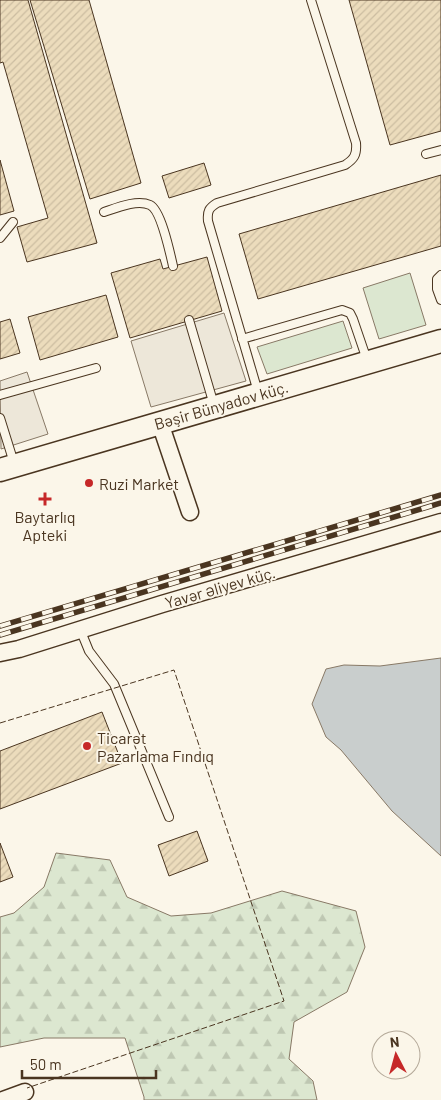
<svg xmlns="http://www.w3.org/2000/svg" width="441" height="1100" viewBox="0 0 441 1100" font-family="Barlow,sans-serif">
<defs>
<pattern id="forest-firs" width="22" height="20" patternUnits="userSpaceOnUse" patternTransform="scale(1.25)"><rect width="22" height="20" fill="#dce7d0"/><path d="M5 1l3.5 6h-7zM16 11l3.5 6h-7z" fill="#bec7b2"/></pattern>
<pattern id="building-hatch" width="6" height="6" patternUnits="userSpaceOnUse" patternTransform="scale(1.25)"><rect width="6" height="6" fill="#ecdcbc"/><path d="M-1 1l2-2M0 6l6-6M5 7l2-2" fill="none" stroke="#ccbda1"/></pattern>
</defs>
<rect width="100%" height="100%" fill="#fbf6e9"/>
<path fill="#dce7d0" stroke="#887966" d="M410,273L426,325L379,339L363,288Z
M343,321L352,348L267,374L257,347Z"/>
<path fill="url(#forest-firs)" stroke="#887966" d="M56,853L110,860L127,897L171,916L211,913L282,891L356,911L365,947L347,992L294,1022L289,1059L313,1081L317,1100H144V1097L125,1038H44L0,1047V917L14,913L44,887Z"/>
<path fill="#ede7d9" stroke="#887966" d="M224,313L246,381L151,407L131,341Z
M27,372L48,434L1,449L0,381Z"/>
<path fill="#c9cecd" stroke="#887966" d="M441,658V856L392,811L341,750L326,737L312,704L326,669L344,665L380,666Z"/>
<path fill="url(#building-hatch)" stroke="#4a3520" d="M0,0H28L97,243L27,262L17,227L48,218L3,62L0,63Z
M30,0H89L141,183L90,199Z
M349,0H441V131L390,145Z
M0,160L14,211L0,215Z
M204,163L211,185L169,198L162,176Z
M441,175V246L258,299L239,234Z
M207,257L222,311L130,338L111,273L160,259L163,269Z
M106,295L118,337L40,360L28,317Z
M10,319L20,353L0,359V322Z
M102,712L122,763L0,809V751Z
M197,831L208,861L169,876L158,845Z
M0,843L13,877L0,882Z"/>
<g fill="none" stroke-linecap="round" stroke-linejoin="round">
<g stroke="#4a3520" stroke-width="10">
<path id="lane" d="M426,154L441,150
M104,212C116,208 137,199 150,205C161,210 170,253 173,266
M0,238L13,222
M441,275L437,279V289L441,300
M189,320L214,405
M242,339L342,310L350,313L353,319L367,360
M258,392L208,221C207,211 209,208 217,203L345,165C354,159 357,155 356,143L311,0
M0,395L96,368
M0,418L14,463
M80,629L89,651L114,684L169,817"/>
</g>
<g stroke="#4a3520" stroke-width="19">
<path id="street" d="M160,423L190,512
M0,653L19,649L162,604L441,522
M3,1100L25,1092"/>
</g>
<g stroke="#4a3520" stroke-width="25">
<path id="secondary" d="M0,470L441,341"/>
</g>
<use href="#lane" stroke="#fbf6e9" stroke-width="8"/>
<use href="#street" stroke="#fbf6e9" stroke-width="16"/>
<use href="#secondary" stroke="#fbf6e9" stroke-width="22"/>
<g stroke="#4a3520" stroke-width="5.5">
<path id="rail" d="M0,626L441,495
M0,635L441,503"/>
</g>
<use href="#rail" stroke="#fbf6e9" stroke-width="4" stroke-dasharray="11" stroke-linecap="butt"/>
<path stroke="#4a3520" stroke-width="1" stroke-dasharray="6 2.5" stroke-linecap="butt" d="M0,723L174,670L284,1001L27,1088"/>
</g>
<g fill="#c62828" stroke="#fbf6e9" stroke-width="2">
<circle cx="89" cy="483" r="5"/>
<path d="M42.5 491.5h5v5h5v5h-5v5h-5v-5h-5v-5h5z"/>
<circle cx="87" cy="746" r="5"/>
</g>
<g text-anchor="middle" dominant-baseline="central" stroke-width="4" stroke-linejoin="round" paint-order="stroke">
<g font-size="16" fill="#4a3520" stroke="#fbf6e9">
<text transform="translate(221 405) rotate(-16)">Bəşir Bünyadov küç.</text>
<text transform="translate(220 587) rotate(-16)">Yavər Əliyev küç.</text>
</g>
<g font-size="16" fill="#4a3520" stroke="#fbf6e9" text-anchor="start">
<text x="99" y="483">Ruzi Market</text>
<text x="45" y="516" text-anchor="middle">Baytarlıq<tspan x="45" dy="18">Apteki</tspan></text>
<text x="97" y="737">Ticarət<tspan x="97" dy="18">Pazarlama Fındıq</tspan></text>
</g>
</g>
<g transform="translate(396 1055) rotate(354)"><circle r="24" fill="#fbf6e9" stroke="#b4a999"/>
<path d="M0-4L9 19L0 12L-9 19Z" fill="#c62828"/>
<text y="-8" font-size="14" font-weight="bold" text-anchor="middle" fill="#4a3520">N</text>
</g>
<path d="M22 1070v8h134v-8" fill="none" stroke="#4a3520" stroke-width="2.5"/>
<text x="30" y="1070" font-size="15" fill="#4a3520" stroke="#fbf6e9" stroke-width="4" paint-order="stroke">50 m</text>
</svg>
